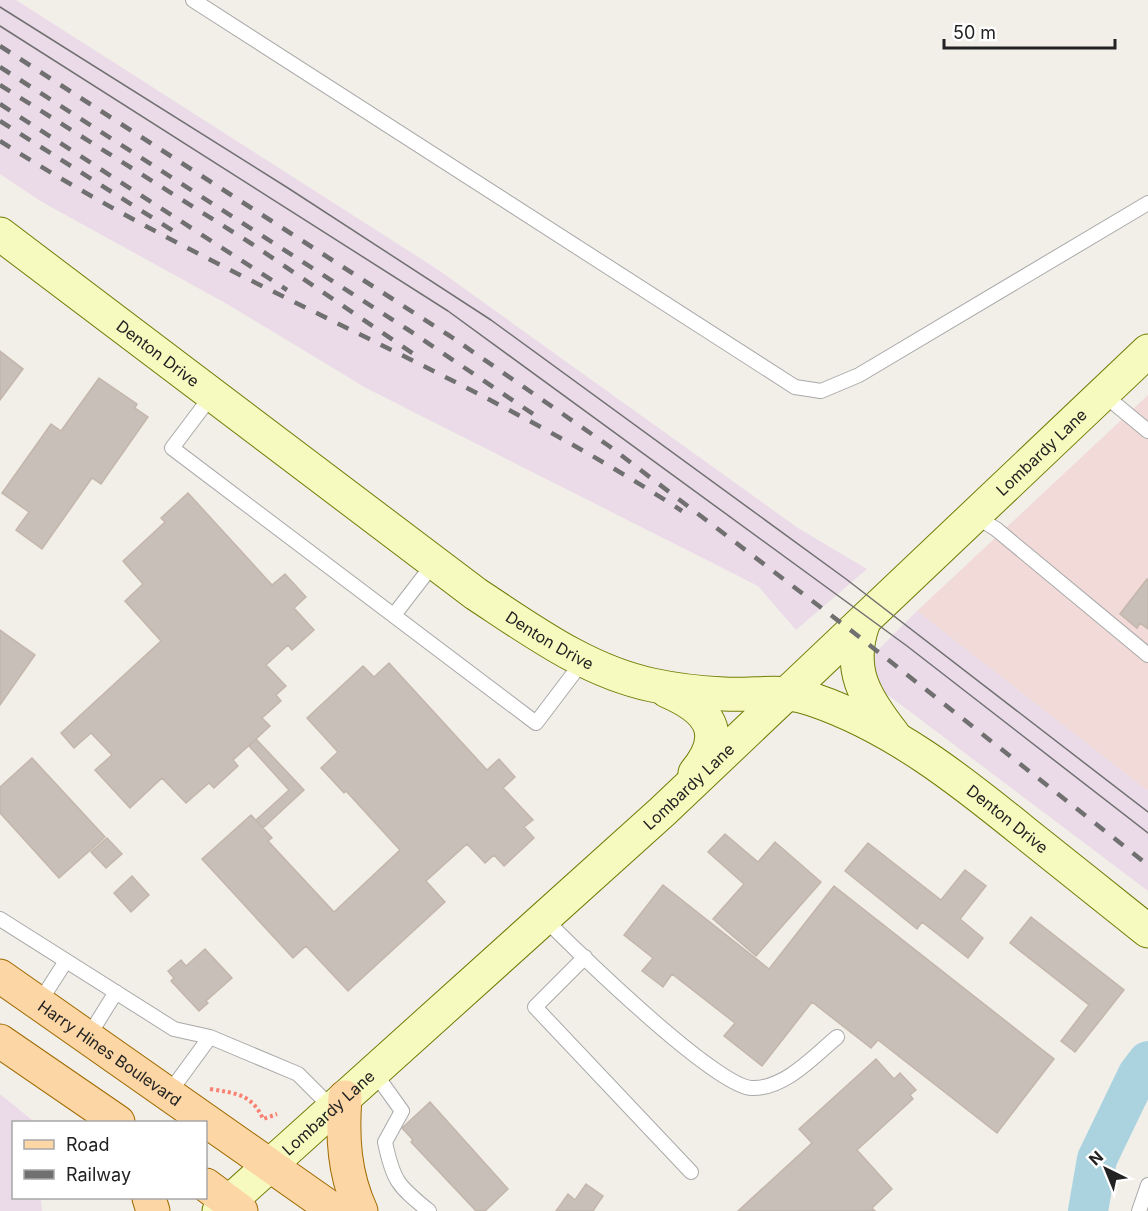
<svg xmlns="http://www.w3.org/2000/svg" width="1148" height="1211" viewBox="0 0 1148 1211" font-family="Inter,sans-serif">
<rect width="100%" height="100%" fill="#f2efe9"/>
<path fill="#f2dad9" d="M1148,395V791L917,611Z"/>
<path fill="#ebdbe8" d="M0,0H16L437,269L798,528L867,569L796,630L758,586L366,388L227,304L42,202L0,174Z
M917,611L1148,791V891L884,692L872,670L870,658Z
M0,1094L32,1120V1122H14V1198H41L42,1211H0Z"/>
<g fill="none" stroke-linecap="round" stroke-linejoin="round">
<path stroke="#aad3df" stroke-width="40" d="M1088,1211L1097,1159L1138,1074L1148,1061"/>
</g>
<path fill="#c7bfb8" stroke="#c4b6ab" stroke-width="1.5" d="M0,351L23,369L0,400Z
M99,378L137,404L135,408L148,417L101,484L92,478L42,549L16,530L29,512L2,493L51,424L61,431Z
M188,493L272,585L285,574L306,597L294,608L314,630L292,650L288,645L266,665L286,686L276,695L281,701L262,718L270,726L233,760L238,766L214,788L209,783L186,803L162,778L130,808L95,770L112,755L91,733L74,748L61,733L161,641L125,601L143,584L123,561L165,522L161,518Z
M1147,579L1148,580V629L1140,623L1137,628L1120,614Z
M0,630L35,655L0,705Z
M389,663L487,770L499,759L515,777L503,788L533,820L524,827L534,838L504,866L494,855L485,863L467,844L426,881L445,902L348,991L306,946L293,958L202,859L251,815L272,838L268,841L334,912L400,850L346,791L344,793L321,768L338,752L307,718L363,666L374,677Z
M256,739L304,790L263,828L256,820L289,790L249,746Z
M32,758L105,837L59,878L0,813V787Z
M725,834L758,862L775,842L821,882L756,956L713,919L744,884L708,852Z
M107,838L122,854L106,868L91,852Z
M868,843L941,900L965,870L986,886L960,919L983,938L968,958L922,922L917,929L845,871Z
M132,876L149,895L131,912L114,893Z
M663,885L769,969L834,886L1054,1059L997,1133L878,1040L871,1048L812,1002L762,1066L724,1036L735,1023L672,974L663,987L642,971L653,958L624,935Z
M1031,917L1124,990L1075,1052L1061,1041L1089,1005L1010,943Z
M205,949L232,978L206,1001L208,1003L199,1011L171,981L174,978L168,971L181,960L186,966Z
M876,1059L894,1079L900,1073L916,1090L910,1095L913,1099L857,1150L892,1189L872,1208L875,1211H738L812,1143L799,1129Z
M430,1102L508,1189L485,1211H476L411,1142L413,1140L402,1128Z
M586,1184L603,1196L593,1211H556L568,1194L575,1200Z"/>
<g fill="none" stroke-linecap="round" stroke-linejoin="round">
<g stroke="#a9a9a9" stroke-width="16">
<path id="lane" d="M193,0L795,387L821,391L859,375L1148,203
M1103,394L1148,431
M212,395L172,448L536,723L583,661
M975,516L996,529L1148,655
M394,615L434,563
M544,918C574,949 717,1088 752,1088C785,1089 814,1056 837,1037
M0,919L174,1029L210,1037L298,1074L332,1108
M585,957L535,1007L691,1172
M39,1003L66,961
M88,1037L116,992
M374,1072L402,1111L385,1142C393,1181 398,1186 429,1211
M169,1093L210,1037
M1139,1211L1148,1185"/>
</g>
<g stroke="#707d05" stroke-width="35">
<g id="secondary">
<path id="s1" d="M0,234L476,594C531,630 586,671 652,685C675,690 701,693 724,694C758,696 780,688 814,700C893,727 960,780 1024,832C1065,865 1107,898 1148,931"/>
<path d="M863,624C847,670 865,698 893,734"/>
<path d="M667,691C709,709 728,733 695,773"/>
<path id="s2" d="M219,1211L663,811L1148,351"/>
</g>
</g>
<g stroke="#a06b00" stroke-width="35">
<g id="primary">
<path id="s3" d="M0,976L335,1211"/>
<path d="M0,1041L118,1122"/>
<path d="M345,1097C342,1137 344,1174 361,1211"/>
<path d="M206,1185L241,1211"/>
<path d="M149,1198L153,1211"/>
</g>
</g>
<path stroke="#fa8072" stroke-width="4" stroke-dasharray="3 3" stroke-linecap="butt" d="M210,1089C235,1093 252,1094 263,1119L277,1114"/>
<use href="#lane" stroke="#fff" stroke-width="14"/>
<use href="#secondary" stroke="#f7fabf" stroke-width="33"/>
<use href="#primary" stroke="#fcd6a4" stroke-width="33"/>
<path stroke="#707070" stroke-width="1.5" d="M0,7L288,188L491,320L846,579L1148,812
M0,26L448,311L907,646L1148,833"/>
<path stroke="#707070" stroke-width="4.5" stroke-dasharray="12 12" stroke-linecap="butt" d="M0,46L450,336L609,446L853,632L1148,865
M0,67L407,329L536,416
M0,85L252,244L415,355
M0,104L287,290
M0,121L178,234
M0,141C218,281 465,369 682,511"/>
</g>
<g text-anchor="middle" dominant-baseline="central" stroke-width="4.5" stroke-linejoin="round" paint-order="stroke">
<g font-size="16" fill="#222" stroke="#fff">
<text stroke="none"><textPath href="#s1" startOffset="198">Denton Drive</textPath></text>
<text stroke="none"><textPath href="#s2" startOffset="1119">Lombardy Lane</textPath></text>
<text stroke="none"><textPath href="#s1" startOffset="684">Denton Drive</textPath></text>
<text stroke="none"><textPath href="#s2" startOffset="633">Lombardy Lane</textPath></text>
<text stroke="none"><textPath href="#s1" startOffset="1188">Denton Drive</textPath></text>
<text stroke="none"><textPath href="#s3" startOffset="134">Harry Hines Boulevard</textPath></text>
<text stroke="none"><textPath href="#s2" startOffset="147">Lombardy Lane</textPath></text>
</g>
</g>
<rect x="12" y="1121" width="195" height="78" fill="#ffffff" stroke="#a7a7a7" stroke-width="1.5"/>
<rect x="24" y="1140" width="30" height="9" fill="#fcd6a4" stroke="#a7a7a7" stroke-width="1.5"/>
<text x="66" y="1151" font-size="18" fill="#222222">Road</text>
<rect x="24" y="1170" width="30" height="9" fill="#707070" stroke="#a7a7a7" stroke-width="1.5"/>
<text x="66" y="1181" font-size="18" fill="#222222">Railway</text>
<g transform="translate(1106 1169) rotate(317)" stroke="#ffffff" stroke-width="4.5" paint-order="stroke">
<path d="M0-4.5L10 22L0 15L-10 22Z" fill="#222222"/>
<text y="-9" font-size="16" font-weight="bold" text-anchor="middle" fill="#222222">N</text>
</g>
<path d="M944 39v9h171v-9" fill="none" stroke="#222222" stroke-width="3"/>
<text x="953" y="39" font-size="18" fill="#222222" stroke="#ffffff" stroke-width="4.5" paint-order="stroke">50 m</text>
</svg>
